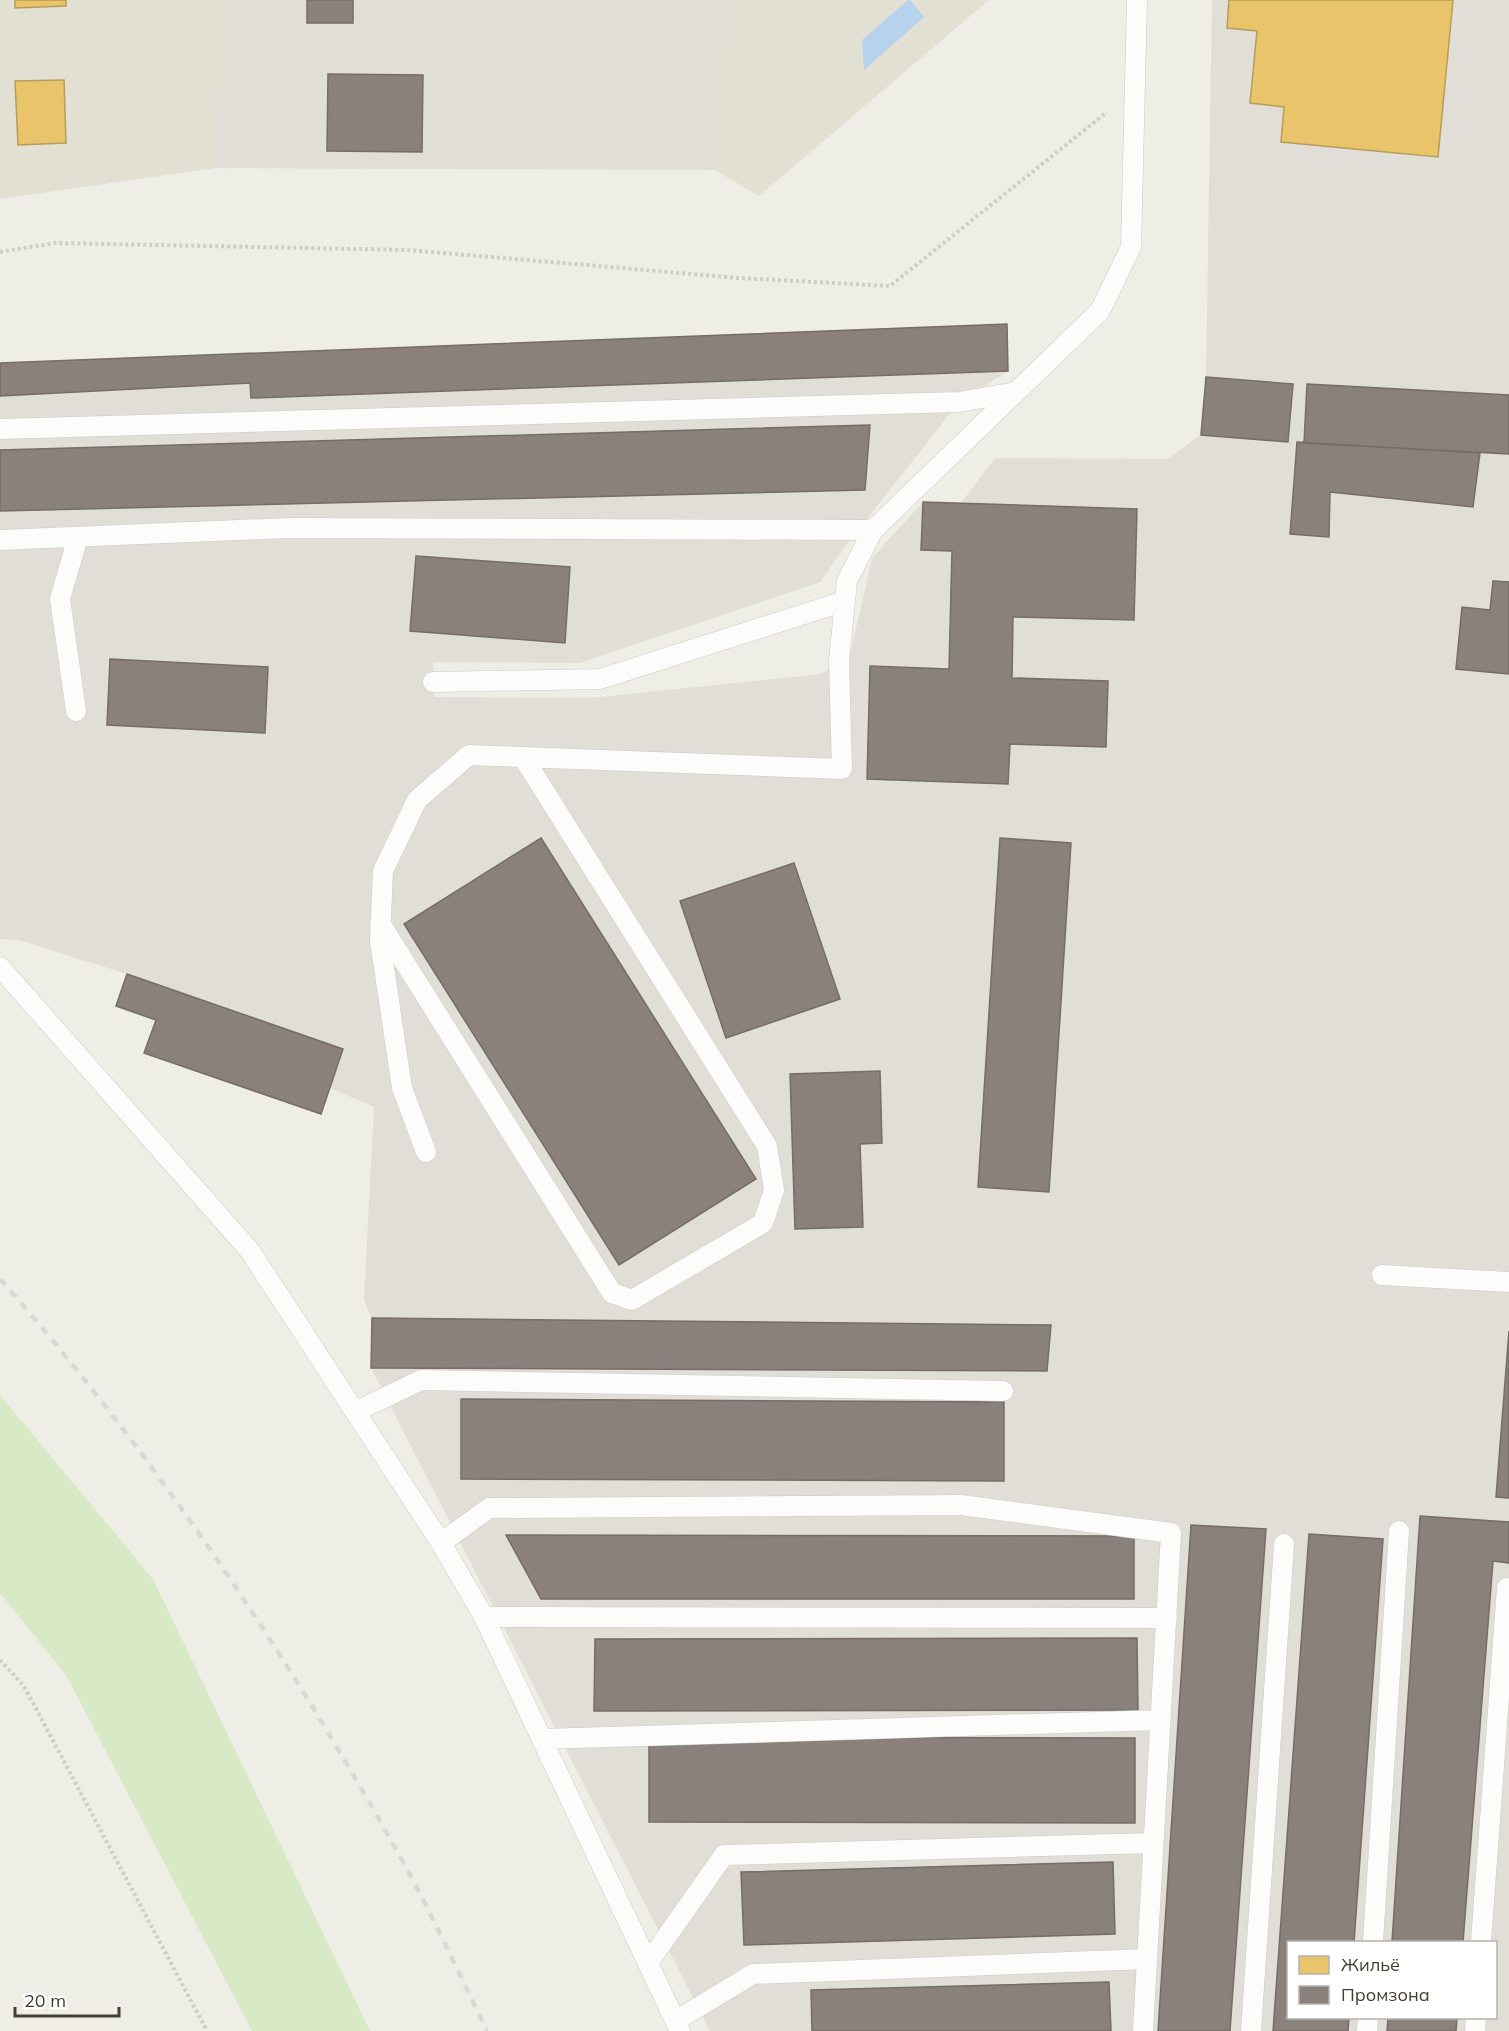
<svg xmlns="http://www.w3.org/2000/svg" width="1509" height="2031" viewBox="0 0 1509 2031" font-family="Mulish,sans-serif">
<rect width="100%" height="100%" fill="#eeede6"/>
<path fill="#e2dfd3" d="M0,0H227V76L212,94L215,168L0,199Z
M724,0H989L759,196L715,170Z"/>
<path fill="#e1ded7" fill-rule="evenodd" d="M227,0H724L715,170L215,168L212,94L227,75Z
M1212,0H1509V2031H710L371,1368L372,1318L364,1300L374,1107L330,1088L321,1114L144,1053L156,1021L116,1006L127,974L19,940L0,939V363L1007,324L1008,371L959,402L843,549L820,582L580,663L433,662L434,697L590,698L822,674L851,651L872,558L923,502L961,503L995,458L1168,459L1200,435L1206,377ZM1288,1942H1496V2018H1288Z"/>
<path fill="#d8e9c6" d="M0,1395L153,1579L370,2031H252L66,1675L0,1593Z"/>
<path fill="#b7d2ec" d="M908,0H910L924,17L864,70L862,40Z"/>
<path fill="#e9c46a" stroke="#b79c5a" stroke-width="1.5" d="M15,0H66V6L15,8Z
M1229,0H1453L1438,157L1281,142L1284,107L1250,103L1257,31L1227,28Z
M64,80L66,143L18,145L15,81Z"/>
<path fill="#8a817c" stroke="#756d66" stroke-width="1.5" d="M307,0H353V23H307Z
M328,74L423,75L422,152L327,151Z
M1007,324L1008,371L251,398L250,383L0,396V363Z
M1206,377L1293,384L1288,442L1201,435Z
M1307,384L1509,395V454L1304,443Z
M870,425L865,490L0,511V450Z
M1297,442L1480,453L1473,507L1330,492L1329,537L1290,534Z
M923,502L1137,509L1134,620L1013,617L1012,678L1108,681L1106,747L1010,744L1008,784L867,779L870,666L949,669L952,551L921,550Z
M416,556L570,567L565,643L410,631Z
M1493,581L1509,582V674L1456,669L1462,607L1490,610Z
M110,659L268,667L265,733L107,725Z
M541,838L756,1179L619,1265L404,924Z
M1000,838L1071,843L1049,1192L978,1187Z
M794,863L840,999L726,1038L680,901Z
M127,974L343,1049L321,1114L144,1053L156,1020L116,1006Z
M880,1071L882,1143L860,1144L863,1227L795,1229L790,1074Z
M372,1318L1051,1325L1047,1371L371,1368Z
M1509,1331V1498L1496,1497Z
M461,1399L1004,1402V1481L461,1479Z
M1420,1516L1509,1522V1563L1493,1561L1463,1942H1392Z
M1191,1525L1266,1529L1230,2031H1158Z
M1309,1534L1383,1539L1354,1942H1288V2018H1349L1348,2031H1273Z
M506,1535L1134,1536V1599H541Z
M1137,1638L1138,1710L594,1711L595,1639Z
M649,1737L1135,1738V1823L649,1822Z
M1113,1862L1115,1934L744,1945L741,1872Z
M1109,1982L1111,2031H812L811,1990Z
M1388,2018H1457L1456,2031H1387Z"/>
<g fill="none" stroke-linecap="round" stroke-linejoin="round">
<g stroke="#cccac4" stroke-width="21">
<path id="lane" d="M0,429L959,402L1016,392
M0,540L288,528L873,530
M433,682L600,679L845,601
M76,711L60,599L78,537
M380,923L612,1293L632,1300L763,1223L774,1190L767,1146L523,757
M0,967L250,1251L441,1543L484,1617L680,2031
M426,1152L402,1088L380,941L383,871L417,800L469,755L842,769L839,661L847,581L873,530L1100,311L1131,247L1137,0
M1382,1275L1509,1282
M355,1412L421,1380L1003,1391
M441,1543L489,1508L961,1505L1171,1533L1143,2031
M484,1617L1167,1618
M542,1739L1160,1720
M1373,1942L1399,1531
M1481,1942L1507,1588
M648,1963L724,1855L1153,1843
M675,2021L753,1974L1147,1959
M1251,2031L1284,1544
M1367,2031L1368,2018
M1475,2031L1476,2018"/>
</g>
<path stroke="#cfcdc8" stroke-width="4" stroke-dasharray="3 3" stroke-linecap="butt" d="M0,252L55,243L407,250L740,278L890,286L1107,112
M0,1660L24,1686L207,2031"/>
<use href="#lane" stroke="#fcfcfb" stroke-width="20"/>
<path stroke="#d8d8d7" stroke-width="4.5" stroke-dasharray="8 8" stroke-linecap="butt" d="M0,1279C154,1453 289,1657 402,1860C433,1916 459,1974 487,2031"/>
</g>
<rect x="1287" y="1941" width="210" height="78" fill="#ffffff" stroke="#b4b2ad" stroke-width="1.5"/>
<rect x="1299" y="1956" width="30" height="18" fill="#e9c46a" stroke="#b4b2ad" stroke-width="1.5"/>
<text x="1341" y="1971" font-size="18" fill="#433f33">Жильё</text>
<rect x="1299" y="1986" width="30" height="18" fill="#8a817c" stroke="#b4b2ad" stroke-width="1.5"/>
<text x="1341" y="2001" font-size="18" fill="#433f33">Промзона</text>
<path d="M15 2007v9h104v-9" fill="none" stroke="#433f33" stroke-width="3"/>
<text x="24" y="2007" font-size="18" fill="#433f33" stroke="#ffffff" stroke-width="4.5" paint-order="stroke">20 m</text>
</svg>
